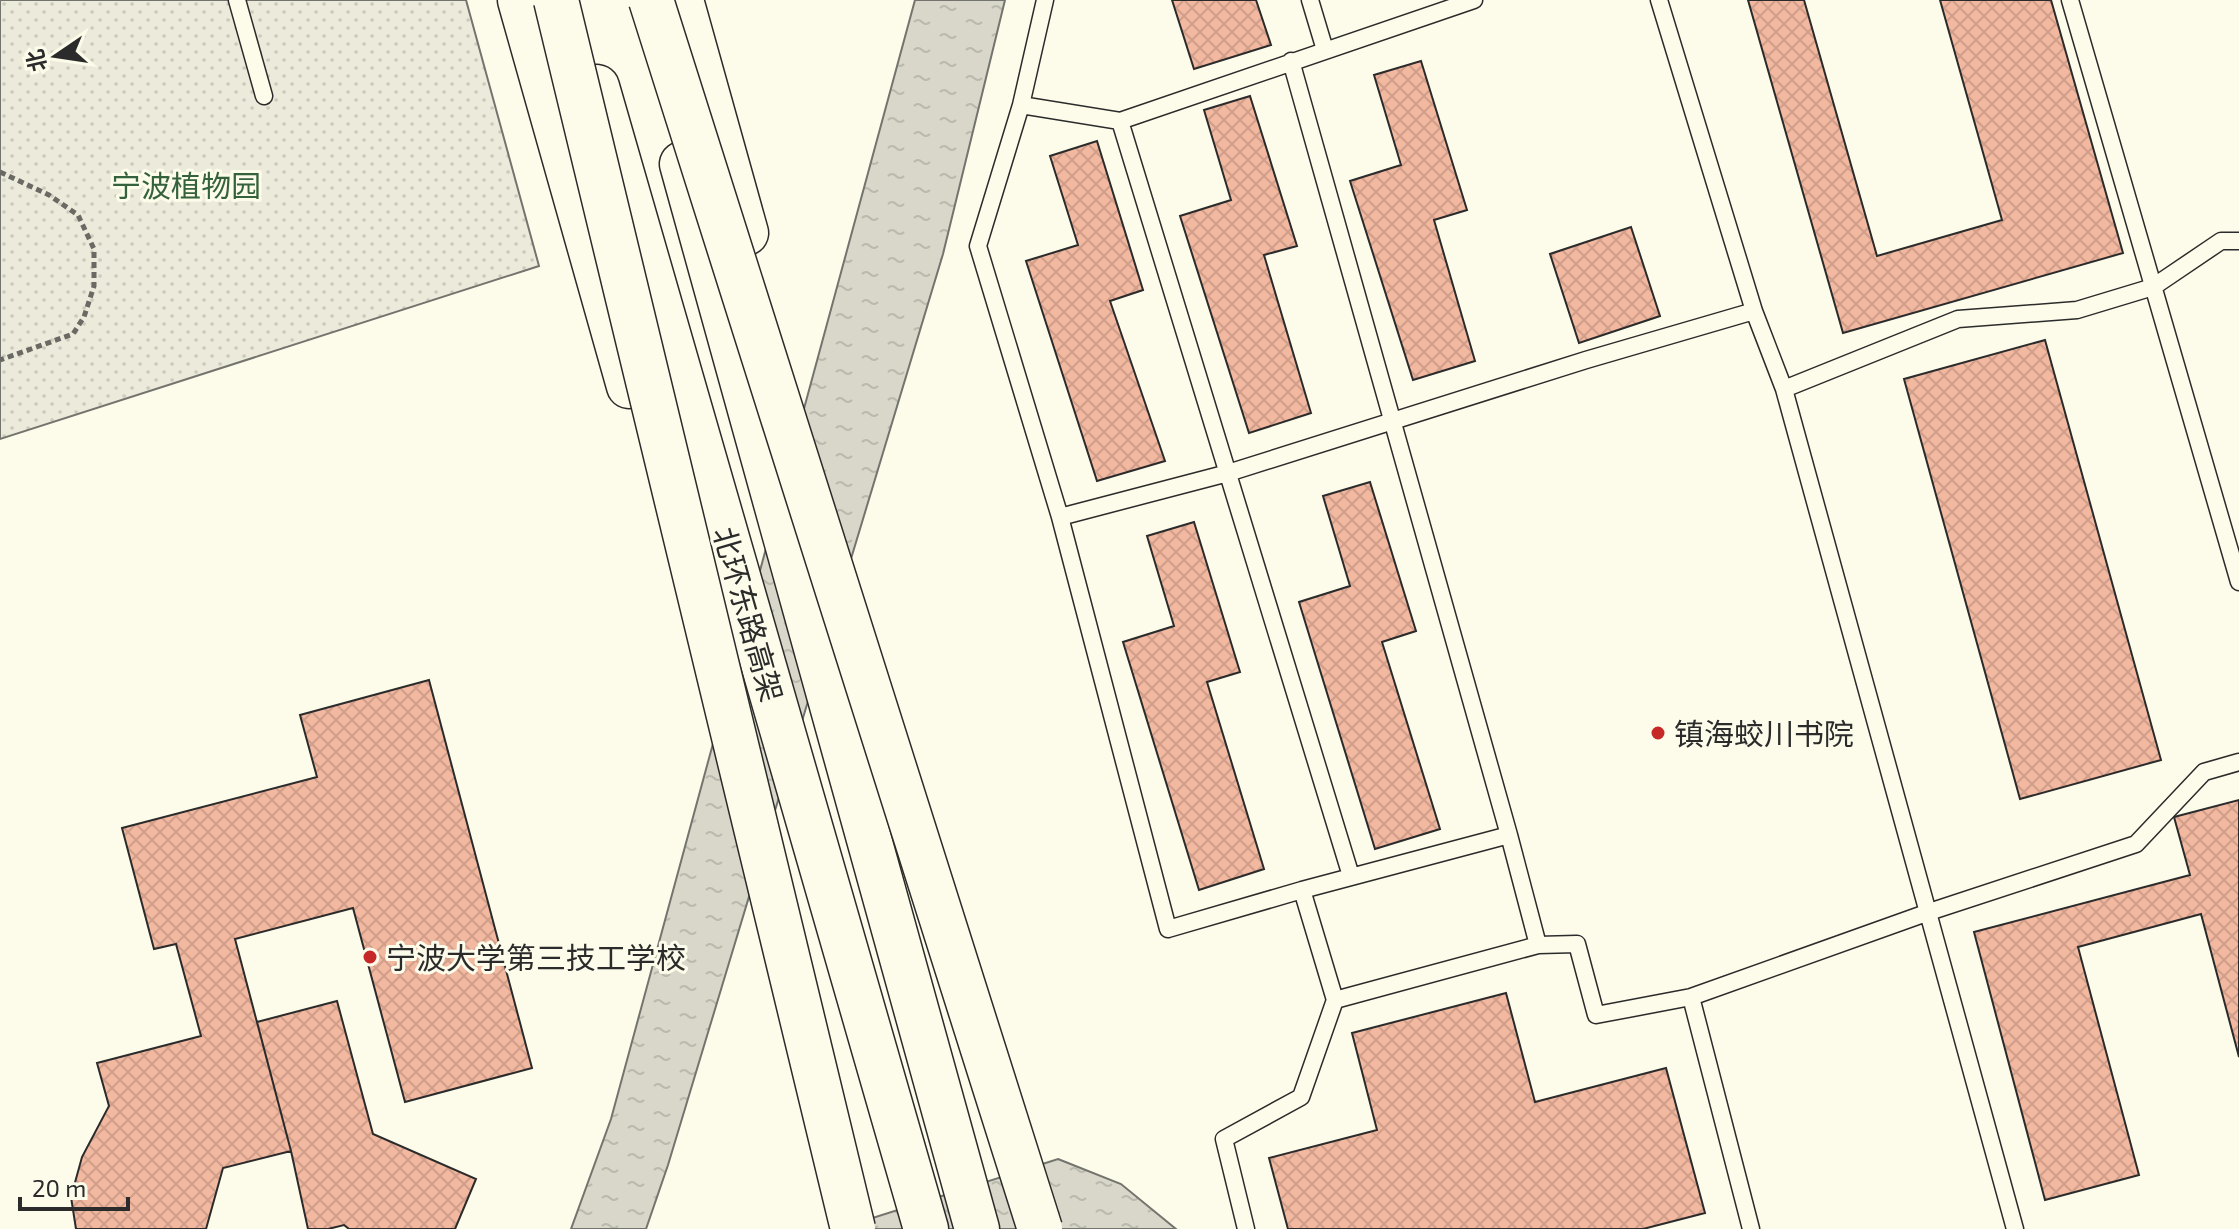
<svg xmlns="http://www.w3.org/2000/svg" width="2239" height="1229" viewBox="0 0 2239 1229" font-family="'Exo 2','Noto Sans SC',sans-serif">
<defs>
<pattern id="park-dots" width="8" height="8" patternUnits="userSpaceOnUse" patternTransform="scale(2)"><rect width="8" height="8" fill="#ecebdb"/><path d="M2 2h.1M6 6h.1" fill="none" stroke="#cbcabc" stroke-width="1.8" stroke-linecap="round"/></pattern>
<pattern id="water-ripples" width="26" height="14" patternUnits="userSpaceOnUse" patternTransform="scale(2)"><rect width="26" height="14" fill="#d8d7c9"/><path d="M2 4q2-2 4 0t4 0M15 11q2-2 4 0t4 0" fill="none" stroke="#bab9ad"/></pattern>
<pattern id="building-cross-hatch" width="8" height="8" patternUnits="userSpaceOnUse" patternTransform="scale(2)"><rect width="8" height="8" fill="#f2b8a0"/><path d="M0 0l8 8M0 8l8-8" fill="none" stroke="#d09e8a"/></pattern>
</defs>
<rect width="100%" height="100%" fill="#fdfbea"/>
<path fill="url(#park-dots)" stroke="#74746e" stroke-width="2" d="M0,0H466L539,266L0,439Z"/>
<path fill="url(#water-ripples)" stroke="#74746e" stroke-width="2" d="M915,0H1005L943,254L668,1165L646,1229H571L611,1119Z
M1058,1159L1121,1184L1176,1229H838Z"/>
<path fill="url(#building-cross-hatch)" stroke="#2b2b2b" stroke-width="2" d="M1172,0H1256L1271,45L1194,69Z
M1748,0H1804L1877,256L2002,220L1940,0H2051L2123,253L1843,333Z
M1421,61L1467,210L1434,220L1475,361L1413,380L1350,181L1401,165L1374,75Z
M1250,96L1297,246L1264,255L1311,413L1249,433L1180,216L1231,200L1204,110Z
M1097,141L1143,290L1110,301L1165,461L1097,481L1026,261L1078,245L1050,156Z
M1631,227L1660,316L1579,343L1550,254Z
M2045,340L2161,760L2020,799L1904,379Z
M1370,482L1416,631L1382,642L1440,829L1375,849L1299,602L1350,586L1323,496Z
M1194,522L1240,672L1207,682L1264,869L1199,890L1123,642L1174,626L1147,536Z
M429,680L532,1068L405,1102L353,908L235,939L291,1151L223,1168L206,1229H76L71,1197L82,1157L109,1106L97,1063L201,1036L176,944L154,949L122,828L317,777L300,715Z
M2239,800V1057L2201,914L2078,947L2139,1175L2045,1200L1974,932L2190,875L2174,817Z
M1506,993L1535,1102L1666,1068L1705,1213L1643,1229H1288L1269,1158L1377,1130L1352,1033Z
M337,1001L373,1134L476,1179L455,1229H349L344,1225L328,1229H308L291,1151L257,1022Z"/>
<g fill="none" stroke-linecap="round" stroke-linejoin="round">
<g stroke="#2b2b2b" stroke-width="19">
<path id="service" d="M237,0L264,96
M1045,0L1021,105L978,246L1060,517L1168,929L1302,890L1335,1000L1538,945L1577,944L1596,1015L1691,997L1929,912L2136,844L2204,772L2239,762
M1310,0L1325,50
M1659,0L1754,311L1784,389L2015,1229
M2070,0L2239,582
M1291,61L1509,835L1302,890
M1021,105L1120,121L1474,0
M1120,121L1351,876
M1784,389L1958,319L2077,310L2153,287L2221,241H2239
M1060,517L1228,473L1586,360L1754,311
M1509,835L1538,945
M1691,997L1751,1229
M1246,1229L1224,1139L1301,1097L1335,1000"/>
</g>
<g stroke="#2b2b2b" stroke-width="47">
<path id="primary" d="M520,0L629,386
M681,0L746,233"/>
</g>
<g stroke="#2b2b2b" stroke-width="47">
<path id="trunk" d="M597,87L926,1229
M682,164L977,1229"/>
</g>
<path stroke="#6a6964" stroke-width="5" stroke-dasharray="6 4" stroke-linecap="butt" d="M0,172L49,195L78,215L94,249V286L84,317L73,334L0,360"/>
<use href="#service" stroke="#fdfbea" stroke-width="16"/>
<use href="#primary" stroke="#fdfbea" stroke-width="44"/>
<use href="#trunk" stroke="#fdfbea" stroke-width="44"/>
<g stroke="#2b2b2b" stroke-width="47" stroke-linecap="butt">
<path id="trunk-bridge" d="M556,0L853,1229
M651,0L1040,1229"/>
</g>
<use href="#trunk-bridge" stroke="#fdfbea" stroke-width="44"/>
</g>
<g fill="#c62828" stroke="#fdfbea" stroke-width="3">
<circle cx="1658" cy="733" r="8"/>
<circle cx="370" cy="957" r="8"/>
</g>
<g text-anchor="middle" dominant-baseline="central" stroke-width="6" stroke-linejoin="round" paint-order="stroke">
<g font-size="30" fill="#34623c" stroke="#fdfbea">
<text x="186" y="185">宁波植物园</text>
</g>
<g font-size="30" fill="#2b2b2b" stroke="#fdfbea">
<text transform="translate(749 614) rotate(74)">北环东路高架</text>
</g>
<g font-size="30" fill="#2b2b2b" stroke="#fdfbea" text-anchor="start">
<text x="1674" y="733">镇海蛟川书院</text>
<text x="386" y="957">宁波大学第三技工学校</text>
</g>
</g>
<g transform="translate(56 56) rotate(257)" stroke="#fdfbea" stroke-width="6" paint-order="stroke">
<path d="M0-6L14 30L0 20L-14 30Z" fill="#2b2b2b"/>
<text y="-12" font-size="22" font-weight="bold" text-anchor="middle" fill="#2b2b2b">北</text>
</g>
<path d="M20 1197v12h108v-12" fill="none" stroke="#2b2b2b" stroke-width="4"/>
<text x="32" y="1197" font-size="24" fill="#2b2b2b" stroke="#fdfbea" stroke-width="6" paint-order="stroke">20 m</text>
</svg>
